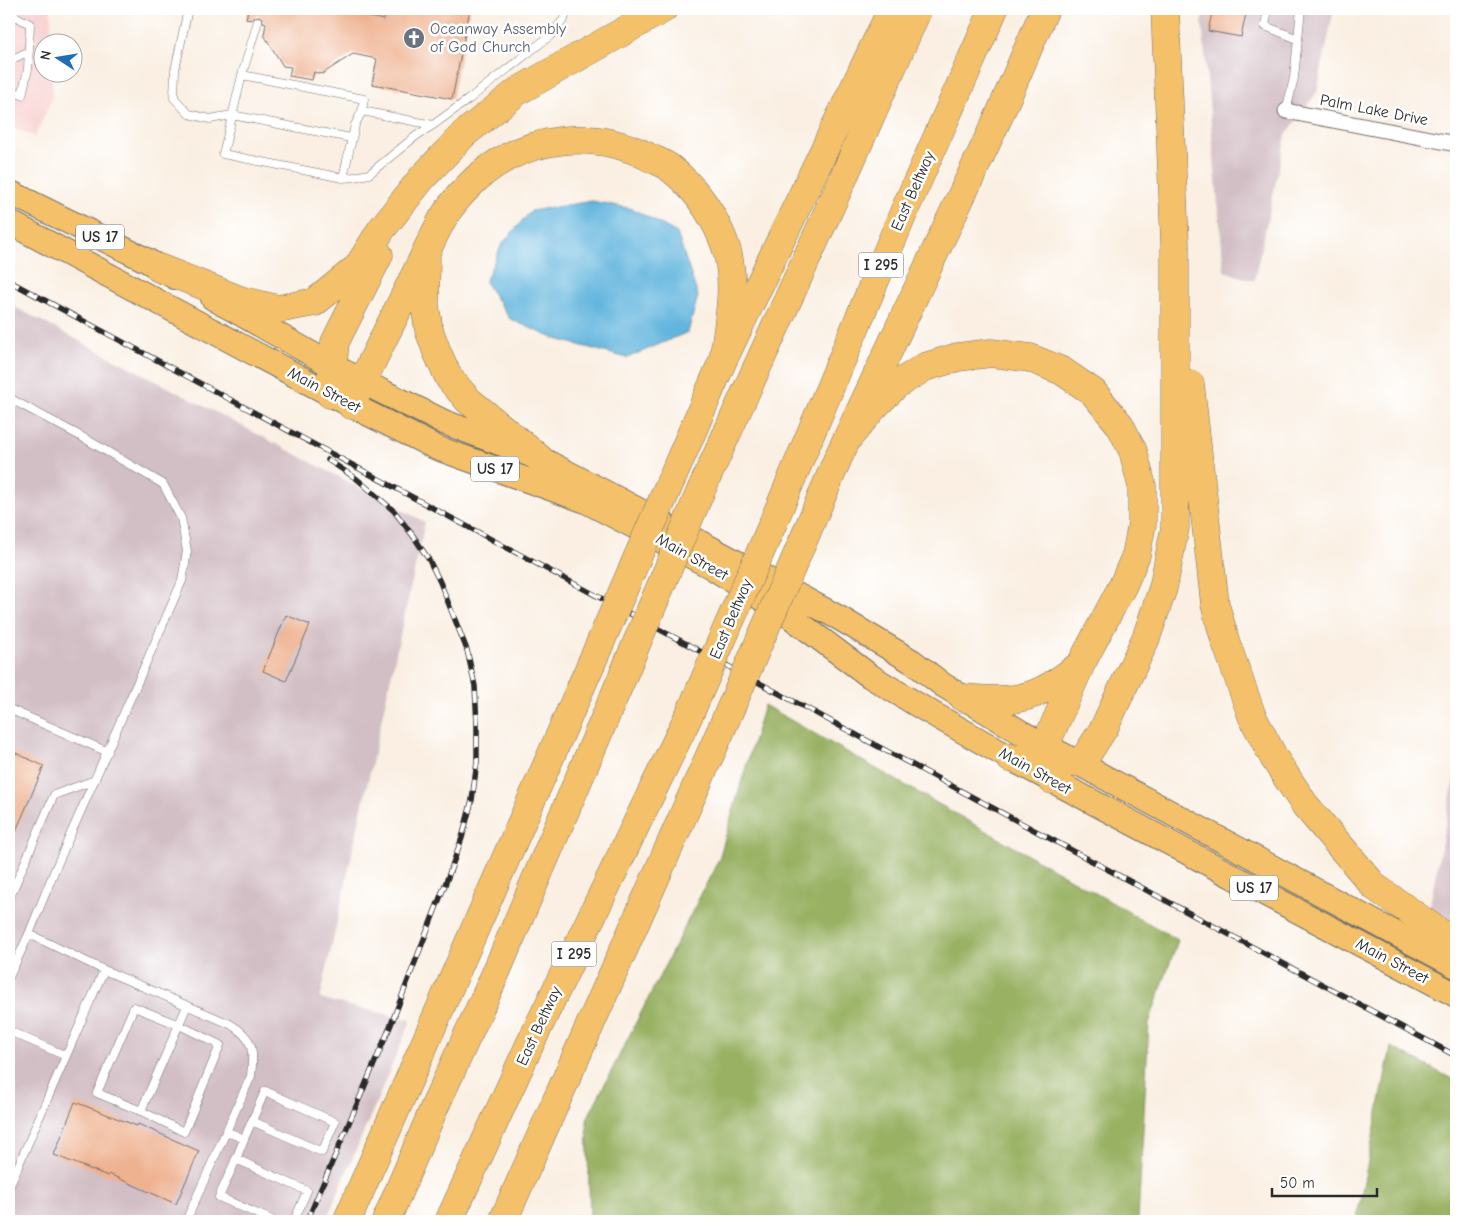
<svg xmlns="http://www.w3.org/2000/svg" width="1465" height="1230" viewBox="0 0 1465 1230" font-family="'Comic Neue',sans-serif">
<rect width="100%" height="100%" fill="#fff"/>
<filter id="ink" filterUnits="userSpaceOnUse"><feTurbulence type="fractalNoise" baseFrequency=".02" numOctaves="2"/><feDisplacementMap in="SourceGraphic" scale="10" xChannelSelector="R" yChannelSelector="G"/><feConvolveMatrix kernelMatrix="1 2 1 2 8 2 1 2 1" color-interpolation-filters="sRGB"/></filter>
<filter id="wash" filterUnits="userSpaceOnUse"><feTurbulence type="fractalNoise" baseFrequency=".0096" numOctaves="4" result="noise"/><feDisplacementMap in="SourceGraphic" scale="20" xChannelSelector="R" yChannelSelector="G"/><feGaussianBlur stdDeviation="1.12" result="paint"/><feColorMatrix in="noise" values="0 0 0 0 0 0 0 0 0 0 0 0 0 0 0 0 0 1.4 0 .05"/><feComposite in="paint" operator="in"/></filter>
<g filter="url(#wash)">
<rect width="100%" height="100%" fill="#faefe2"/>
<path fill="#f7d0cf" d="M9,9H51V42H42V72L52,73V98L35,137L9,125Z"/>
<path fill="#d2bec5" d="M1202,9H1334L1317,92L1286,135L1254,281L1224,271L1202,21Z
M9,304L425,522L320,999L411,1020L326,1221H9Z
M1456,768V935L1428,915Z"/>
<path fill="#98b162" stroke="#626e46" d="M764,705L1178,940L1149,1023L1138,1219L1137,1221H590L587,1119L719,859Z
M1391,1047L1456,1081V1221H1356Z"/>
<path fill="#62b5de" stroke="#467084" d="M592,201L633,209L677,233L698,296L688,332L627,358L553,338L510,319L485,282L502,244L531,211Z"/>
<g id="blocks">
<path fill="#efb291" d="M248,9H356L360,15L384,20L386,9H470L452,99L372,84L377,59L353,54L322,74L314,72L312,80L289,76L291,67L283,66L264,35L266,23L263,22L262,18L259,16L255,17L252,20L246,19Z
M1213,9H1247L1241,37L1208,31Z
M286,615L310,625L286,681L263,671Z
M9,750L44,766L9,847Z
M75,1102L137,1126L138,1124L199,1151L176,1204L109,1174L108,1176L54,1155Z"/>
</g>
</g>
<g filter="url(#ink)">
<use href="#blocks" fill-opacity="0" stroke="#73706b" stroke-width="1"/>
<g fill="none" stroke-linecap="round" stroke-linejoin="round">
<g stroke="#73706b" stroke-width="9">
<path id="lane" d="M188,9L175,70L174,98L189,114L210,119L232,115L351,138
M1268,9L1265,26L1298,39
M9,13L30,24L28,69L22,95L9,90
M258,21L242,75L223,154L343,178L354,177L369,174L416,136L433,125
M9,61L29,51
M242,75L364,99L362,111L433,125L469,99L551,35L564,19L568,9
M1286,111L1294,78L1301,9
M343,178L355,125L362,111
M9,398L84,438L163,484L181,518L187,551L182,581L54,872L29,934L9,977
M9,709L108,752
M9,899L54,795L95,780
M29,934L104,970L230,1024C254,1038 254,1050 251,1076L186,1221
M9,1031L66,1056L9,1187
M66,1056L104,970
M265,1091L335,1122L322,1152L252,1121Z
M141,1111L184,1132L220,1045L179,1025L134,1007L97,1093L141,1111L187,1006
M226,1131L244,1139L252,1121
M236,1159L244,1139
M274,1221L219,1197L236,1159L307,1191L294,1221"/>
</g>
<g stroke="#73706b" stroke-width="17">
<path id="street" d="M1286,111L1456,144"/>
</g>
<g stroke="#73706b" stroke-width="26">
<path id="primary" d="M9,192L148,261L175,277
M9,222L351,405L437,448L586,501L710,566L791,617L870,676L921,707L1010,758L1456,995
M213,298L333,366L381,391L444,422L539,458L663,523
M697,541L841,619L913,662L943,685L1022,733L1456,966"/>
</g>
<g stroke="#73706b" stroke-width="29">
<path id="highway" d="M426,259L425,306L429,330L437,352L449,378L468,400L539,458
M159,268L240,300L278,309L315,302L358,267L381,230L422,178L464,134L518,91L663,9
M1190,384L1215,604L1225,640L1252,716L1274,758L1305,805L1375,887L1456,944
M330,394L335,342L379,255
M351,405C371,363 392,321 413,279C423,259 432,238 443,218C452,203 464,190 477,178C524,137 591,128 647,156C654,160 664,163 670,168C693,186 711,211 722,237C739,275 729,321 723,360
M848,438L873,408L896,385L925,367L958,357L991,353L1030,358L1062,371L1093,392L1120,425L1133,451L1142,486V524L1136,555L1123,585L1081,664L1045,746L1046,763L1052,780
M672,478L723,360L892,9
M702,488L842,181L918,9
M773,523L906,207L994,9
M803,541L838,458L999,116L1045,9
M964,698C982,699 1001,702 1019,698C1042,694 1062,679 1080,665
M1010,758L1060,764L1078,762L1086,756L1104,728L1146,638L1163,588L1175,528V243L1165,9
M347,1221L591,664
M386,1221L435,1106L491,984L622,678
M449,1221L530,1044L690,713
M503,1221L722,728"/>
</g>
<use href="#lane" stroke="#fff" stroke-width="8"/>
<use href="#street" stroke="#fff" stroke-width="15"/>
<use href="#primary" stroke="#f4c16a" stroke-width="24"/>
<use href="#highway" stroke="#f4c16a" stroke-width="28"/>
<g stroke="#2b2b2b" stroke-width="5.5">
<path id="rail" d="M9,281L1456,1056
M307,1221L390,1027L448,877L462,838L472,800L477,762V725L475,686L467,650L440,582L429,560L414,537L394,511L357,479L328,460"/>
</g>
<use href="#rail" stroke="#fff" stroke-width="4" stroke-dasharray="11" stroke-linecap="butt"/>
<g stroke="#73706b" stroke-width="29" stroke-linecap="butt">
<path id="highway-bridge" d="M591,664L672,478
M622,678L702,488
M690,713L773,523
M722,728L803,541"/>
</g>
<use href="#highway-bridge" stroke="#f4c16a" stroke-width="28"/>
</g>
</g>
<defs>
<g id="church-disc" transform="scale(1.125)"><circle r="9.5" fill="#6b7280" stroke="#fff"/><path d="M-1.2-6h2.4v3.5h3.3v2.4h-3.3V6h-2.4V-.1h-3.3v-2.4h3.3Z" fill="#fff"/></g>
</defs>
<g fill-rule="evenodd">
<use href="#church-disc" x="414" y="38"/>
</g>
<g text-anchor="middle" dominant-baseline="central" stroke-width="5" stroke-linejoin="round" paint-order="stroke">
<g fill="#fff" stroke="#6b6b6b" stroke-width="1">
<rect x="76" y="224.5" width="48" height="25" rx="4"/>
<rect x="858.5" y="252.5" width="45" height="25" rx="4"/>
<rect x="471" y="456.5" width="48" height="25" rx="4"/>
<rect x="1230" y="875.5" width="48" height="25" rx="4"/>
<rect x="551.5" y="941.5" width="45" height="25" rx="4"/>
</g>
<g font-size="15" font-weight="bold" fill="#2b2b2b">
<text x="100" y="237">US 17</text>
<text x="881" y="265">I 295</text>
<text x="495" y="469">US 17</text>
<text x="1254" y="888">US 17</text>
<text x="574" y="954">I 295</text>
</g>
<g font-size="16" fill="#5b616d" stroke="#fff" text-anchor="start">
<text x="430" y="29">Oceanway Assembly<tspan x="430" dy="18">of God Church</tspan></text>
</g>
<g font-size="16" fill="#2b2b2b" stroke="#fff">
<text transform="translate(1374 110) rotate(11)">Palm Lake Drive</text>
<text transform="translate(913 191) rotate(-66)">East Beltway</text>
<text transform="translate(324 390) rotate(28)">Main Street</text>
<text transform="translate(692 557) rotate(29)">Main Street</text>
<text transform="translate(731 619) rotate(-67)">East Beltway</text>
<text transform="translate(1035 771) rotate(29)">Main Street</text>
<text transform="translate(1392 961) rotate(28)">Main Street</text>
<text transform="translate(539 1026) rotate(-65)">East Beltway</text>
</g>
</g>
<rect width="1465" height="1230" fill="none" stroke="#fff" stroke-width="30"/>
<g transform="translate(58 58) rotate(282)"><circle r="24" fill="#ffffff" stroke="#aaaaaa"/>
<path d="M0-4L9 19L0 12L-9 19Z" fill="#1f6fb2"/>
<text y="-8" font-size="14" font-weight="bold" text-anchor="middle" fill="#2b2b2b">N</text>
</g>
<path d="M1272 1188v8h105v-8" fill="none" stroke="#2b2b2b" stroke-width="2.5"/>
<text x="1280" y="1188" font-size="15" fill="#2b2b2b" stroke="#ffffff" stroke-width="4" paint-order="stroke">50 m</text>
</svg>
